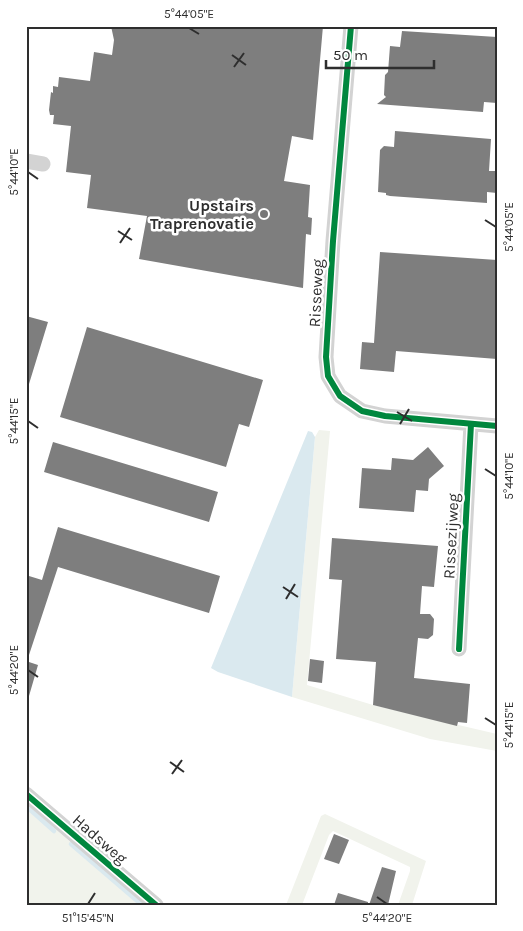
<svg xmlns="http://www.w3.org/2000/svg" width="523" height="931" viewBox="0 0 523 931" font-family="Karla,sans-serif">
<rect width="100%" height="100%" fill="#fff"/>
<path fill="#f1f3ec" d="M319,430L330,431L307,685L373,705L497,734V751L430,739L292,697L315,437Z
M26,804L144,905H26Z
M325,814L426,861L412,905H398L410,871V867L333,831L329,835L302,905H286L321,816Z"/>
<path fill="#dae9ef" d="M308,431L312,432L315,437L292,697L218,672L211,668Z"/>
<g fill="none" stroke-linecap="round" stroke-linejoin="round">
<path stroke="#dae9ef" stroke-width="4.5" d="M26,806L54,831
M71,844L142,905"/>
</g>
<path fill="#7e7e7e" d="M111,26H323L313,140L292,136L284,181L310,185L308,217L312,218L311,235L306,234L303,288L139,259L147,216L87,208L91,175L66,172L71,126L53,124L54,115H50L49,110L51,92L53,93V86L58,87L59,77L90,81L94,52L112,55L114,40Z
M402,31L497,37V103L484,102L483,112L377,104L386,97L384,95L385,75L388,72L390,46L400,47Z
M395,131L491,139L489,171H497V193L487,192V203L390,196L386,195V193L378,192L380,150L384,146L394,147Z
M380,252L497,260V359L396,351L394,372L360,369L362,342L374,343Z
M26,316L48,322L29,384H26Z
M87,327L263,380L249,427L239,424L226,467L60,417Z
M53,442L218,492L209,522L44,472Z
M428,447L444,466L429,479L428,491L416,490L414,512L359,508L362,468L391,470L392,458L413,460Z
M58,527L220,576L209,613L58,567L29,655H26V585L29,576L42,580Z
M332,538L438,546L434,587L422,586L420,614H430L434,619L433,635L428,639L418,638L414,678L470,684L467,723L458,722L457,726L373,705L376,662L336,659L342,580L329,579Z
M310,659L324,661L322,683L308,681Z
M26,661L38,665L29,696L26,695Z
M334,834L349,840L339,864L324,859Z
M382,867L396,871L388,905H369Z
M338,893L368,902V905H334Z"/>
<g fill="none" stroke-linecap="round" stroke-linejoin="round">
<path stroke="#d3d3d3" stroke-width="15" d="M351,26L333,241L326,357L328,376L340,396L362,411L385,416L497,426
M26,161L43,164
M459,649L471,424
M26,794L156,905"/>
<g stroke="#fff" stroke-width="9">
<path id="cycleway" d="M351,26L333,241L326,357L328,376L340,396L362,411L385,416L497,426
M459,649L471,424
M26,794L156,905"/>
</g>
<use href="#cycleway" stroke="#00873e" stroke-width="6"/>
</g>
<path fill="none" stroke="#2e2e2e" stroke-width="2" d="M189,28L199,34M232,55L246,65M234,67L244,53M28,172L38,179M485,220L496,227M118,231L132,240M120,243L130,228M397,412L412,421M28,421L38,428M400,424L409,409M485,469L496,476M283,587L298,597M286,599L295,584M28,670L38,677M485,718L496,725M170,762L184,772M172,774L182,760M377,897L387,904M88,904L95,893"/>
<circle fill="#777" stroke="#fff" stroke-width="2" cx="264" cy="214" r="5"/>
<g text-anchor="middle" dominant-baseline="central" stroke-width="5" stroke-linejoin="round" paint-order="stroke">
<g font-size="16" font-weight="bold" fill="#2e2e2e" stroke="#fff" text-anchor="end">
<text x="254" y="205">Upstairs<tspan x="254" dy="18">Traprenovatie</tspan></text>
</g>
<g font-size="16" fill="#2e2e2e" stroke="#fff">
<text transform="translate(316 293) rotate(-87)">Risseweg</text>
<text transform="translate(451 536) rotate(-87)">Rissezijweg</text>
<text transform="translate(100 839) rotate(41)">Hadsweg</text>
</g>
</g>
<rect width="523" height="931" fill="none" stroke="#ffffff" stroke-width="55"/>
<path d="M326 60v8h108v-8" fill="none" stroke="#2e2e2e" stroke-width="2.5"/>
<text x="333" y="60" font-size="15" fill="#2e2e2e" stroke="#ffffff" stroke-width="4" paint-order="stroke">50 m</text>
<rect x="28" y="28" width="468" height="876" fill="none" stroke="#2e2e2e" stroke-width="2"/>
<g font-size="12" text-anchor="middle" fill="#2e2e2e">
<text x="189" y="18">5°44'05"E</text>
<text transform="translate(14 172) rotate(-90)" y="4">5°44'10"E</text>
<text transform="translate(509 227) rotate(-90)" y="4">5°44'05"E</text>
<text transform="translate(14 421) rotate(-90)" y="4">5°44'15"E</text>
<text transform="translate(509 476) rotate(-90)" y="4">5°44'10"E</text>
<text transform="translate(14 670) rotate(-90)" y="4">5°44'20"E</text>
<text transform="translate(509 725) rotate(-90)" y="4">5°44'15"E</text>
<text x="88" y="922">51°15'45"N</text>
<text x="387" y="922">5°44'20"E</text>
</g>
</svg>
